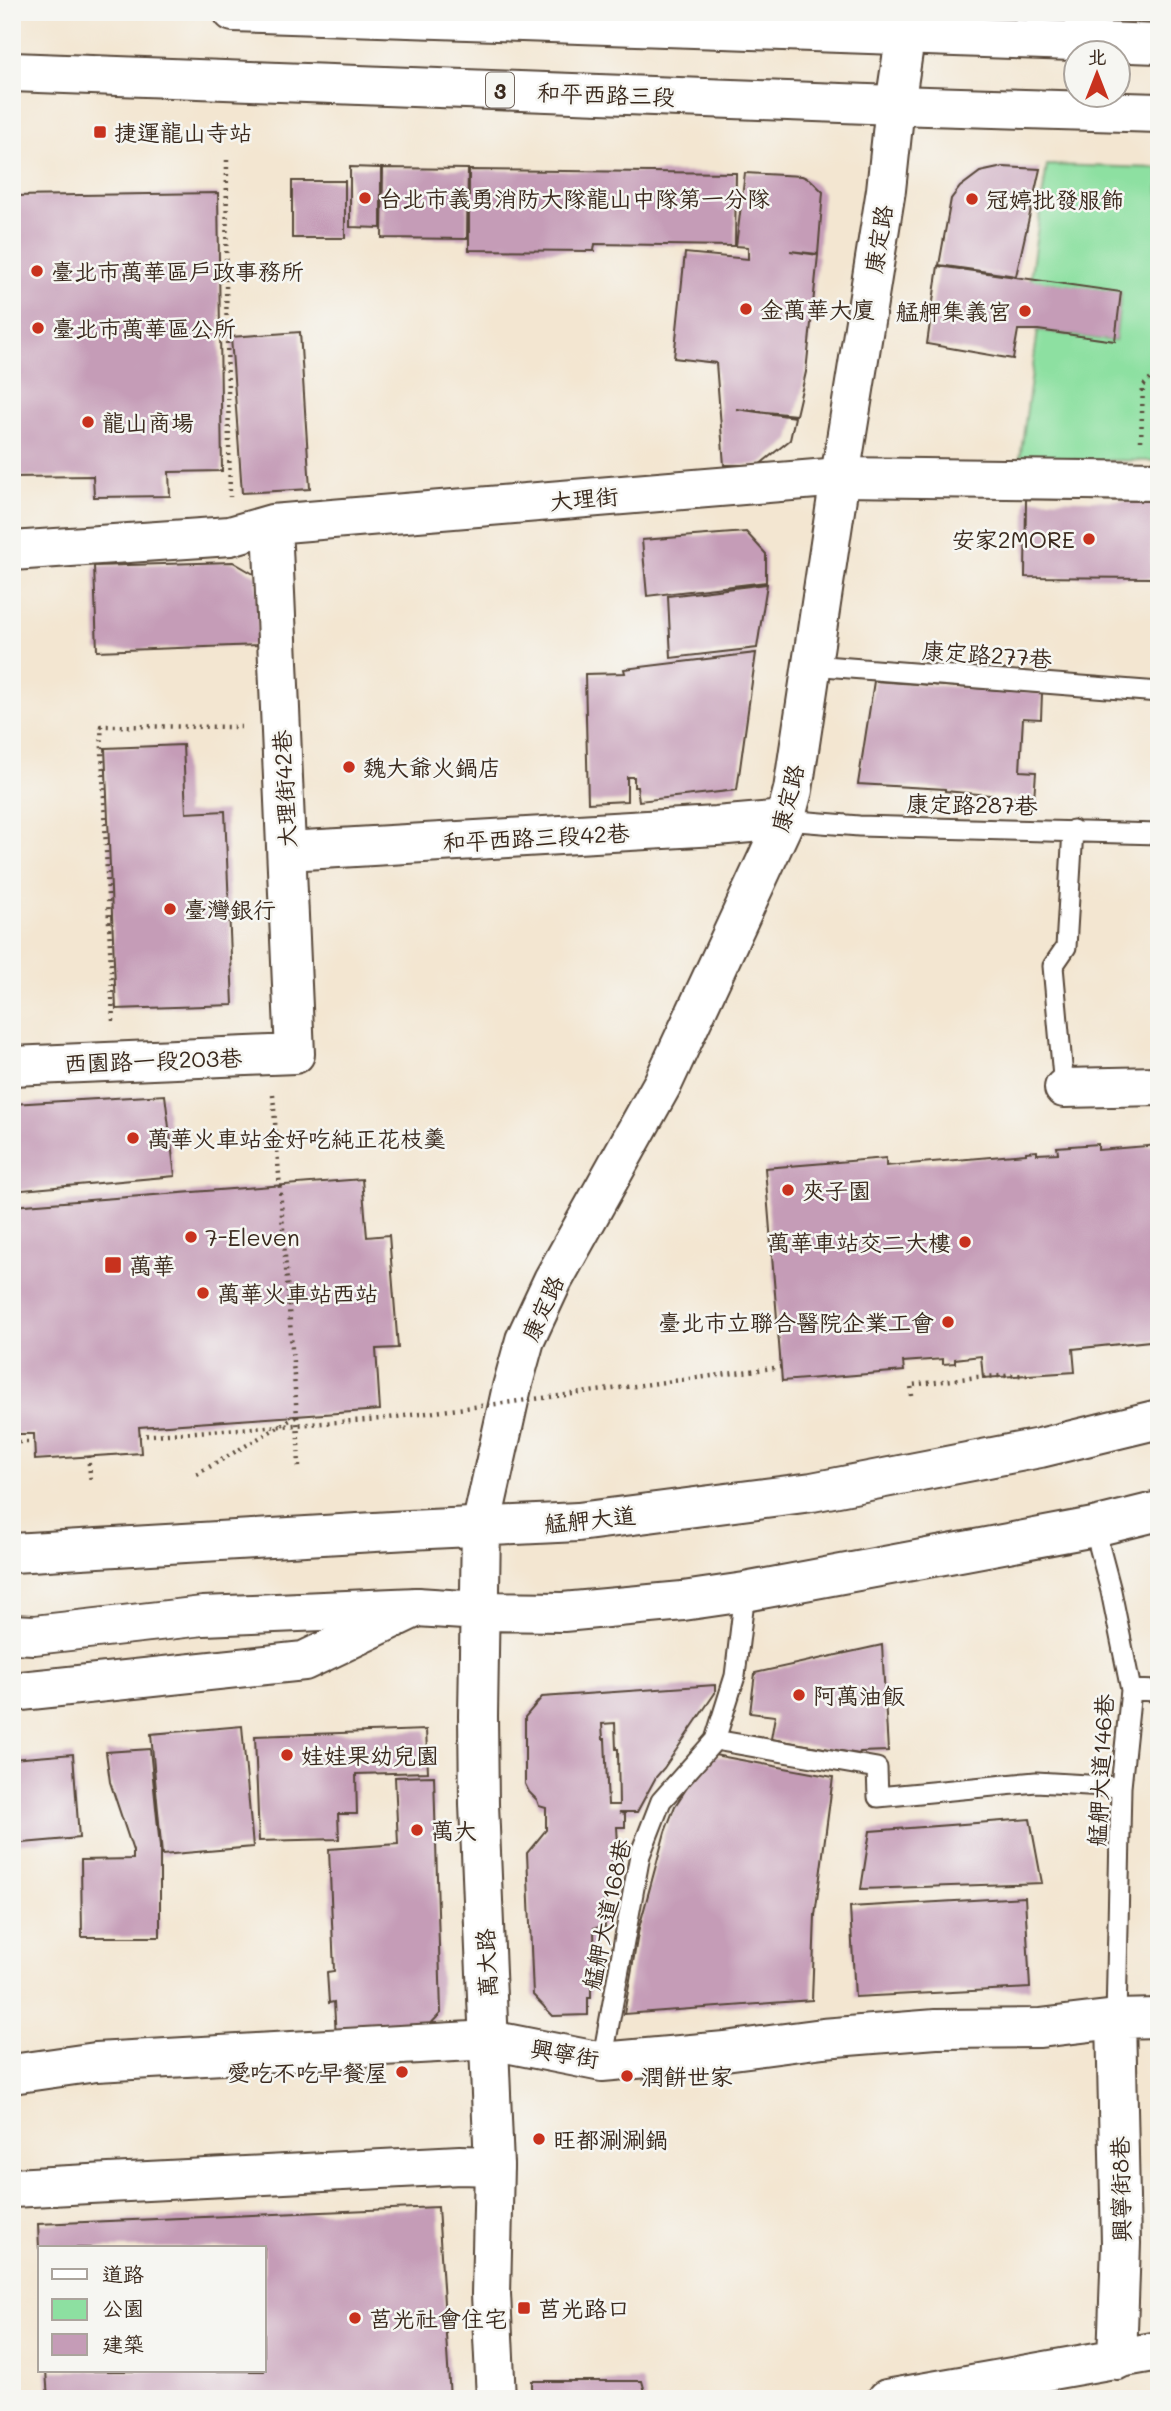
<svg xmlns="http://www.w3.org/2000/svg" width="1171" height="2411" viewBox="0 0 1171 2411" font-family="Mali,'LXGW WenKai TC',sans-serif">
<rect width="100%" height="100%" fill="#f6f6f2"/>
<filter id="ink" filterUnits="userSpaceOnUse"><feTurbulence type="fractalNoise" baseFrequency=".0143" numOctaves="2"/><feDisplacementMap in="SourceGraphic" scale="14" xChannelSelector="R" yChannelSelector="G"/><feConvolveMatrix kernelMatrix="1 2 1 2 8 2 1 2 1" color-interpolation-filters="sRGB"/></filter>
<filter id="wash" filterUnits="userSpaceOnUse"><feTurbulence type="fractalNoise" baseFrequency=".00686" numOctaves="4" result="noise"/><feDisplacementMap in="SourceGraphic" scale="28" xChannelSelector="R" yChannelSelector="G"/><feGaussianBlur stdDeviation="1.57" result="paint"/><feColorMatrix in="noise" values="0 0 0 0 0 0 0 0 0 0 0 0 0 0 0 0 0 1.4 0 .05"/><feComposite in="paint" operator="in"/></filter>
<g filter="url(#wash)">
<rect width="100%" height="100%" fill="#f3e6d1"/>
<path fill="#8de0a1" stroke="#648560" stroke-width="2" d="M1047,165L1159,168V461L1020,459L1038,330L1115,341L1121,293L1030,280Z"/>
<g id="blocks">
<path fill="#c59cb7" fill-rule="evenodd" d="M350,167L381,168V228L350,227Z
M1003,167L1040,169L1016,276L939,265L951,199L960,187L980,172Z
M383,168L468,169L467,239L382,238Z
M469,170L736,173L735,246L595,244L594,251L469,250Z
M745,173L802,176L811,180L823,192L818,254L790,251L818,255L806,372L796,415L736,409L795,417L790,440L759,465H724L716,363L674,358L685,253L748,259V247L736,246Z
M292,181H345V238H292Z
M218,193L222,471L169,472L170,496L94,497L93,476L12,477V196Z
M938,266L1121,292L1115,341L1038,330H1018L1013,359L927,344Z
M300,332L310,489L242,493L231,337Z
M1026,499L1152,501L1151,578L1025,577Z
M746,532L766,554V582L647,596L642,540Z
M233,562L257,576L259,645L97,651L94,566Z
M767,584L757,648L671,658L668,596Z
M756,653L737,790L639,801L637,787H634V777H627V801L588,803L585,674L625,673L624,669Z
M874,681L1042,693L1041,719L1023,718L1020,771L1036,772L1034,799L945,791V789L858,784Z
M183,745L186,813L225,811L233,1005L116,1009L105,748Z
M165,1095L175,1176L12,1191V1104Z
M1098,1144V1150L1159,1145V1340L1073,1349L1075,1372L983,1378L981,1356L955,1359V1363L943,1364V1359L903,1362L904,1371L782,1381L765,1168L886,1158V1166L1026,1154V1152L1037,1151V1154L1058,1153L1057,1147Z
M362,1179L367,1237L389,1235L398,1348L376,1349L380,1410L139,1427L141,1453L35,1460L34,1434H12V1206Z
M882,1645L888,1751L860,1752L859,1754L771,1739L775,1716L750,1713L755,1673Z
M715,1685V1693L664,1768L656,1777L637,1812H619L625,1814V1827H617L619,1861L611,1862L612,1895H604L605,1927L594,1928L595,1976H591V1998H588V2015L553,2016L533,1995L527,1853L546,1830V1808L539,1806L537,1800L529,1792L525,1784V1717L542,1697ZM615,1723L616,1749H618L619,1805H608L605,1739H603L602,1724Z
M242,1726L253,1847L162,1855L151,1734Z
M426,1730L428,1772L356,1774L357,1814H338L339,1839L259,1841L255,1736Z
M150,1749L160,1847V1937H82L81,1860L133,1859V1851L110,1782L106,1752Z
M73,1754L79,1838L12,1844V1759Z
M709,1754L833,1777L815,1915L812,2000L624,2014L639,1928L665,1832L675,1806Z
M434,1776L441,2013L423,2032L336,2038L334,2002L329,2003L327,1972L334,1971L329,1849L398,1844L395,1777Z
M1030,1819L1042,1883L861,1889L870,1831Z
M1025,1897L1030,1988L855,1997L850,1907Z
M438,2207L450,2399H48L46,2371H264V2248H39L38,2224Z
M532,2381H642L647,2399H532Z"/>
</g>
</g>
<g filter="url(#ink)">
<use href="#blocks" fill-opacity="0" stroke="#574639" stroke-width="2"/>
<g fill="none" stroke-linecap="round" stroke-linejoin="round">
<g stroke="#574639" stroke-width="23">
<path id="service" d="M811,665L1159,692
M785,820L859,826L1159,834
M1064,1088L1053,966L1066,947L1073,830
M1094,1527L1111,1591L1131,1690L1121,1787L1116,2019
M1131,1690L1159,1691
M715,1740L877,1768L878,1797L1036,1782L1121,1787
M602,2062L640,1855L661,1801L715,1740L735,1676L745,1592"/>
</g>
<g stroke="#574639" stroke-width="42">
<path id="minor" d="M12,551L230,536L272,524L840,477L1159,481
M287,851L716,826L785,820
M12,1066L295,1054L272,524
M1064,1088L1159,1086
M12,1692L304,1661L417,1607
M1116,2019L1121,2243L1117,2360
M12,2074L96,2062L490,2040L602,2062L725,2051L823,2038L936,2029L1040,2028L1116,2019L1159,2018
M12,2188L460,2165L494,2166
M887,2399L1159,2351"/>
</g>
<g stroke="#574639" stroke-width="42">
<path id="tertiary" d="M481,1527L512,1387L525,1340L553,1280L663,1083L785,820L793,790L840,477L886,190L895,105L909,12"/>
</g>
<g stroke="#574639" stroke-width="42">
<path id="secondary" d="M481,1527L478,1716L479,1804L494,2166L491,2294L496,2399
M12,1553L409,1530L578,1522L812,1492L1040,1448L1159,1419
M12,1634L34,1635L203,1616L417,1607L480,1611L563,1612L683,1601L745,1592L1094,1527L1159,1511"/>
</g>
<g stroke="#574639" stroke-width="42">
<path id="primary" d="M233,12L1159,44
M12,72L895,105L1159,113"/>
</g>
<path stroke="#574639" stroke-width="4.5" stroke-dasharray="2 5" stroke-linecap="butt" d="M227,160L226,284L230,497
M1141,441L1143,386L1159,372
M113,1021L101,726L241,727
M273,1095L297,1416L299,1468
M912,1396L911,1385L977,1377L1027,1375
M12,1442H34
M88,1456L91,1482
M197,1474L297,1416"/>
<use href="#service" stroke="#fff" stroke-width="19"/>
<use href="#minor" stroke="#fff" stroke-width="38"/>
<use href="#tertiary" stroke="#fff" stroke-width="38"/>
<use href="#secondary" stroke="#fff" stroke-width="38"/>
<use href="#primary" stroke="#fff" stroke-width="38"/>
<path stroke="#574639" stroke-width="4.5" stroke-dasharray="2 5" stroke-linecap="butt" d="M139,1436L381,1419L781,1367"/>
</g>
</g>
<g fill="#c8321e" stroke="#f6f6f2" stroke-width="2.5">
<rect x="93" y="125" width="14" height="14" rx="3.5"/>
<circle cx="365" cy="198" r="7"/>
<circle cx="972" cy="199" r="7"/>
<circle cx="37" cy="271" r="7"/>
<circle cx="746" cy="309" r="7"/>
<circle cx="1025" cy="311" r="7"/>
<circle cx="38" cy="328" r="7"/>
<circle cx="88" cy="422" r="7"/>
<circle cx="1089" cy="539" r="7"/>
<circle cx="349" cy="767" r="7"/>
<circle cx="170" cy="909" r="7"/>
<circle cx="133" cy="1138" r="7"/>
<circle cx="788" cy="1190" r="7"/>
<circle cx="191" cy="1237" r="7"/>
<circle cx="965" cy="1242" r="7"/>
<rect x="104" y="1256" width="18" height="18" rx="3.5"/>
<circle cx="203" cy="1293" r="7"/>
<circle cx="948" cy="1322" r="7"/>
<circle cx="799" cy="1695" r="7"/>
<circle cx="287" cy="1755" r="7"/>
<circle cx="417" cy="1830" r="7"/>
<circle cx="402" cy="2072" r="7"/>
<circle cx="627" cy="2076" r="7"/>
<circle cx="539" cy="2139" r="7"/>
<rect x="517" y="2301" width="14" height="14" rx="3.5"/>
<circle cx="355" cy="2318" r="7"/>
</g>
<g text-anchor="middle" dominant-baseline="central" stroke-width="5" stroke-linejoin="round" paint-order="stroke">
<rect fill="#f6f6f2" stroke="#73675e" stroke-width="2" x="486" y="72.5" width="28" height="35" rx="5"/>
<g font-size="21" font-weight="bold" fill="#3b2a1e">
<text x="500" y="90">3</text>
</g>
<g font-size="23" fill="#3b2a1e" stroke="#f6f6f2">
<text transform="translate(606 94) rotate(2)">和平西路三段</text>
<text transform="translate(878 239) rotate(-81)">康定路</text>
<text transform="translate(584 498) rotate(-5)">大理街</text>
<text transform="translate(987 654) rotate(4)">康定路277巷</text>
<text transform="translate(284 789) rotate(-93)">大理街42巷</text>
<text transform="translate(787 798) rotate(-76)">康定路</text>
<text transform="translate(972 804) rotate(1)">康定路287巷</text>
<text transform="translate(536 837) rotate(-3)">和平西路三段42巷</text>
<text transform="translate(153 1060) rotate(-2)">西園路一段203巷</text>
<text transform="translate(542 1308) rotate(-66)">康定路</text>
<text transform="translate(590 1519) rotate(-6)">艋舺大道</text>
<text transform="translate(1100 1770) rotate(-87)">艋舺大道146巷</text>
<text transform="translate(606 1914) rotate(-78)">艋舺大道168巷</text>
<text transform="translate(486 1963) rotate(-93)">萬大路</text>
<text transform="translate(565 2053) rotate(10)">興寧街</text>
<text transform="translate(1120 2189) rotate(-91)">興寧街8巷</text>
</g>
<g font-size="23" fill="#3b2a1e" stroke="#f6f6f2" text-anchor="start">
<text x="114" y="132">捷運龍山寺站</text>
<text x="379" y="198">台北市義勇消防大隊龍山中隊第一分隊</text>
<text x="986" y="199">冠婷批發服飾</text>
<text x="51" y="271">臺北市萬華區戶政事務所</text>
<text x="760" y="309">金萬華大廈</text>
<text x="1011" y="311" text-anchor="end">艋舺集義宮</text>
<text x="52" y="328">臺北市萬華區公所</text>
<text x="102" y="422">龍山商場</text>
<text x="1075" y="539" text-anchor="end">安家2MORE</text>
<text x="363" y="767">魏大爺火鍋店</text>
<text x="184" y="909">臺灣銀行</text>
<text x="147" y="1138">萬華火車站金好吃純正花枝羹</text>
<text x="802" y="1190">夾子園</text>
<text x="205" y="1237">7-Eleven</text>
<text x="951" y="1242" text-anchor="end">萬華車站交二大樓</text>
<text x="129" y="1265">萬華</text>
<text x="217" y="1293">萬華火車站西站</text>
<text x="934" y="1322" text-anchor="end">臺北市立聯合醫院企業工會</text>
<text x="813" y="1695">阿萬油飯</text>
<text x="301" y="1755">娃娃果幼兒園</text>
<text x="431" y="1830">萬大</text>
<text x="388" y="2072" text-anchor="end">愛吃不吃早餐屋</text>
<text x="641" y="2076">潤餅世家</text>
<text x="553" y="2139">旺都涮涮鍋</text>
<text x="538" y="2308">莒光路口</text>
<text x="369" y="2318">莒光社會住宅</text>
</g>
</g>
<rect width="1171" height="2411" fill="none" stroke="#f6f6f2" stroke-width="42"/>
<rect x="38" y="2246" width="228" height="126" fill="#f6f6f2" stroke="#aba49d" stroke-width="2"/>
<rect x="52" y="2269" width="35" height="10" fill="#ffffff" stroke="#aba49d" stroke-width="2"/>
<text x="102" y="2282" font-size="21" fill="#3b2a1e">道路</text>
<rect x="52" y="2299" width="35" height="21" fill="#8de0a1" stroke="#aba49d" stroke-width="2"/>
<text x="102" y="2316" font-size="21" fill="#3b2a1e">公園</text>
<rect x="52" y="2334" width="35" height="21" fill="#c59cb7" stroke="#aba49d" stroke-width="2"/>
<text x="102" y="2352" font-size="21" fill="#3b2a1e">建築</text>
<g transform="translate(1097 74)"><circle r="33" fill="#f6f6f2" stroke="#aba49d" stroke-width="2"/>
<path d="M0-5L12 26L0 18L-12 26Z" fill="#c8321e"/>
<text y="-10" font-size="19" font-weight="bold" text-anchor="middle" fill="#3b2a1e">北</text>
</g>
</svg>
